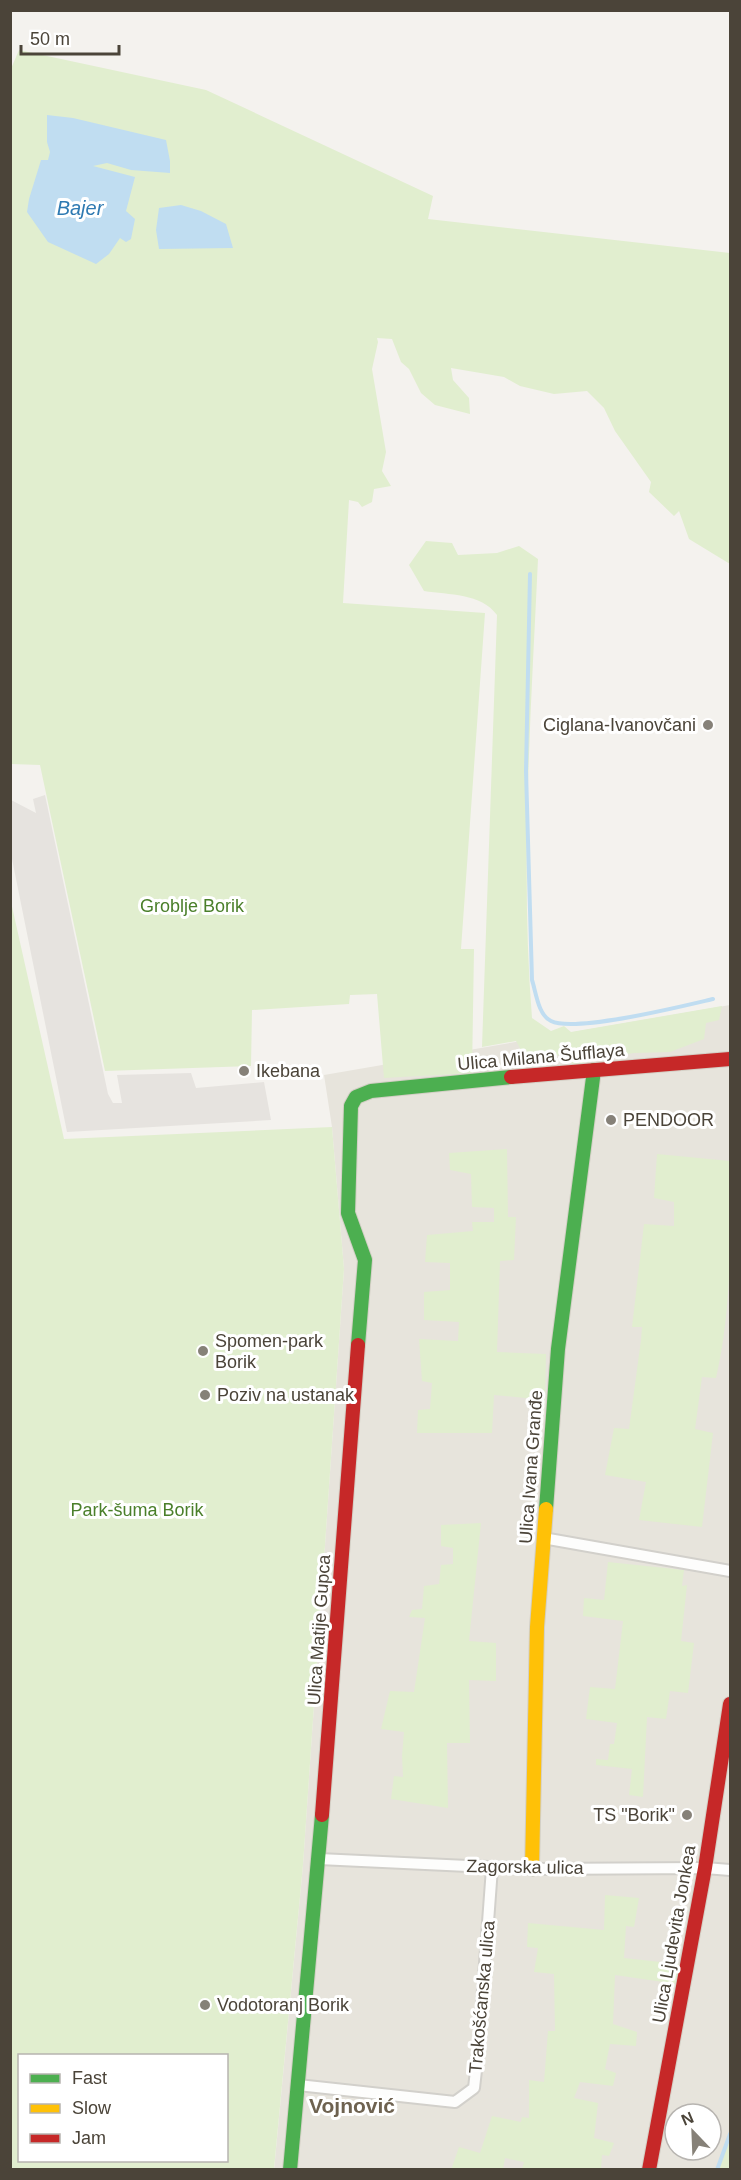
<svg xmlns="http://www.w3.org/2000/svg" width="741" height="2180" viewBox="0 0 741 2180" font-family="Arial,sans-serif">
<rect width="100%" height="100%" fill="#f4f2ee"/>
<path fill="#e7e4dc" fill-rule="evenodd" d="M730,1005V2169L274,2170L303,1865L344,1269L332,1127L324,1075ZM675,2114H711V2150H675Z"/>
<path fill="#e1eecf" fill-rule="evenodd" d="M19,50L206,90L433,196L428,219L730,253V564L689,539L679,511L674,516L649,492L651,482L615,431L604,408L587,391L554,394L520,386L504,377L451,368L453,380L469,398L470,414L435,405L421,393L409,369L401,362L392,339L377,338L378,342L372,369L386,452L382,471L391,486L374,489L372,502L362,507L358,502L349,500L343,603L485,613L461,949H474L472,1073L384,1078L377,994L350,995L349,1004L252,1010L251,1066L105,1071L40,765L11,764L10,71Z
M426,541L452,543L458,555L497,553L519,546L538,559C531,711 520,866 532,1018L551,1031L564,1026L571,1032L722,1006L719,1020L706,1023L704,1039L670,1052L634,1053L601,1058L574,1065L562,1055L542,1056L527,1061L516,1041L482,1047L497,615C481,593 449,595 424,591L409,565Z
M11,902L64,1139L332,1127L344,1269L303,1865L274,2169H11ZM20,2056H226V2160H20Z
M507,1149L508,1217H516L514,1260L500,1261L497,1352L546,1354L545,1400L494,1395L492,1433H417L418,1410L430,1409L432,1383L422,1381L419,1339L458,1341L459,1322L424,1320V1292L450,1290V1263L425,1262L427,1235L473,1231L472,1222H494V1208L472,1207L471,1174L450,1170L449,1153Z
M657,1154L730,1161C731,1233 732,1308 716,1378L702,1377L695,1429L713,1433L702,1527L639,1520L646,1482L605,1475L614,1428L629,1429L641,1340L642,1327H632L644,1224L674,1226V1202L654,1198Z
M481,1523L469,1641L496,1643V1681L469,1680L470,1743H447L448,1808L391,1799L394,1776L403,1777L402,1756L404,1732L381,1729L390,1691L414,1692L425,1618L409,1617L412,1610L422,1609L424,1586L439,1584L441,1565L453,1564V1548L441,1546V1525Z
M608,1562L684,1570L682,1586L687,1585L681,1641L694,1643L688,1693L670,1691L666,1719L647,1717L643,1797L629,1795L632,1769L596,1765V1759L608,1760L610,1744H614L617,1723L586,1719L590,1687L615,1689L623,1621L583,1616L584,1598L604,1600Z
M605,1895L639,1898L634,1927L626,1926L624,1958L679,1964L677,1984L615,1975L613,2024L637,2032L636,2046L610,2044L605,2069L616,2073L613,2086L580,2082L574,2098L598,2103L594,2138L614,2143L609,2156L602,2155L601,2169H522L524,2162L505,2158L503,2169L451,2170L459,2147L480,2153L492,2116L521,2122L522,2117L529,2118V2080L544,2082L548,2031H555L554,1974L534,1972L538,1948L527,1947L528,1923L604,1930Z
M730,2134V2169H717Z"/>
<path fill="#e6e3df" d="M45,795L108,1094L113,1103H122L117,1075L191,1073L196,1088L264,1082L271,1120L67,1132L11,854V800L36,813L33,799Z"/>
<path fill="#c0ddf1" d="M47,115L73,118L166,140L170,161V173L131,170L107,163L93,166L135,177L126,211L135,219L131,239L126,242L120,238L109,254L96,264L48,242L27,212L29,199L41,160H48L50,152L47,142Z
M181,205L201,211L226,224L233,248L159,249L156,230L159,208Z"/>
<g fill="none" stroke-linecap="round" stroke-linejoin="round">
<path stroke="#c0ddf1" stroke-width="4" d="M530,574L526,771L532,980C536,992 538,1015 551,1021C575,1033 683,1006 713,999
M717,2170L730,2134"/>
<g stroke="#d2d0cb" stroke-width="14">
<path id="street" d="M543,1538L730,1571
M319,1859L532,1869L705,1868L730,1870
M298,2085L455,2102L474,2088L479,2044L492,1868"/>
</g>
<g stroke="#d3cfc5" stroke-width="16">
<path id="fast" d="M358,1345L365,1260L348,1213L351,1106L356,1097L371,1091L511,1077
M546,1509L558,1349L594,1070
M290,2170L322,1815"/>
</g>
<g stroke="#d3cfc5" stroke-width="16">
<path id="slow" d="M532,1869L537,1627L546,1509"/>
</g>
<g stroke="#d3cfc5" stroke-width="16">
<path id="jam" d="M511,1077L730,1059
M322,1815L358,1345
M649,2170L705,1868L730,1704"/>
</g>
<use href="#street" stroke="#fdfdfc" stroke-width="10"/>
<use href="#fast" stroke="#4caf50" stroke-width="14"/>
<use href="#slow" stroke="#ffc107" stroke-width="14"/>
<use href="#jam" stroke="#c62828" stroke-width="14"/>
</g>
<g fill="#868178" stroke="#fff" stroke-width="2">
<circle cx="708" cy="725" r="6"/>
<circle cx="244" cy="1071" r="6"/>
<circle cx="611" cy="1120" r="6"/>
<circle cx="203" cy="1351" r="6"/>
<circle cx="205" cy="1395" r="6"/>
<circle cx="687" cy="1815" r="6"/>
<circle cx="205" cy="2005" r="6"/>
</g>
<g text-anchor="middle" dominant-baseline="central" stroke-width="6" stroke-linejoin="round" paint-order="stroke">
<g font-size="18" fill="#4b4439" stroke="#fff" text-anchor="start">
<text x="696" y="725" text-anchor="end">Ciglana-Ivanovčani</text>
<text x="256" y="1071">Ikebana</text>
<text x="623" y="1120">PENDOOR</text>
<text x="215" y="1341">Spomen-park<tspan x="215" dy="21">Borik</tspan></text>
<text x="217" y="1395">Poziv na ustanak</text>
<text x="675" y="1815" text-anchor="end">TS "Borik"</text>
<text x="217" y="2005">Vodotoranj Borik</text>
</g>
<g font-size="18" fill="#4a7f2a" stroke="#fff">
<text x="192" y="906">Groblje Borik</text>
<text x="137" y="1510">Park-šuma Borik</text>
</g>
<g font-size="18" fill="#4b4439" stroke="#fff">
<text transform="translate(541 1057) rotate(-5)">Ulica Milana Šufflaya</text>
<text transform="translate(531 1467) rotate(-86)">Ulica Ivana Granđe</text>
<text transform="translate(319 1630) rotate(-86)">Ulica Matije Gupca</text>
<text transform="translate(525 1867) rotate(1)">Zagorska ulica</text>
<text transform="translate(674 1934) rotate(-80)">Ulica Ljudevita Jonkea</text>
<text transform="translate(482 1997) rotate(-85)">Trakošćanska ulica</text>
</g>
<g font-size="20" font-style="italic" fill="#2e7ab2" stroke="#fff">
<text x="80" y="208">Bajer</text>
</g>
<g font-size="21" font-weight="bold" fill="#6e6250" stroke="#fff">
<text x="352" y="2105">Vojnović</text>
</g>
</g>
<rect width="741" height="2180" fill="none" stroke="#4b4439" stroke-width="24"/>
<rect x="18" y="2054" width="210" height="108" fill="#ffffff" stroke="#b7b4b0" stroke-width="1.5"/>
<rect x="30" y="2074" width="30" height="9" fill="#4caf50" stroke="#b7b4b0" stroke-width="1.5"/>
<text x="72" y="2084" font-size="18" fill="#4b4439">Fast</text>
<rect x="30" y="2104" width="30" height="9" fill="#ffc107" stroke="#b7b4b0" stroke-width="1.5"/>
<text x="72" y="2114" font-size="18" fill="#4b4439">Slow</text>
<rect x="30" y="2134" width="30" height="9" fill="#c62828" stroke="#b7b4b0" stroke-width="1.5"/>
<text x="72" y="2144" font-size="18" fill="#4b4439">Jam</text>
<g transform="translate(693 2132) rotate(337)"><circle r="28" fill="#ffffff" stroke="#b7b4b0" stroke-width="1.5"/>
<path d="M0-4.5L10 22L0 15L-10 22Z" fill="#868178"/>
<text y="-9" font-size="16" font-weight="bold" text-anchor="middle" fill="#4b4439">N</text>
</g>
<path d="M21 45v9h98v-9" fill="none" stroke="#4b4439" stroke-width="3"/>
<text x="30" y="45" font-size="18" fill="#4b4439" stroke="#ffffff" stroke-width="4.5" paint-order="stroke">50 m</text>
</svg>
